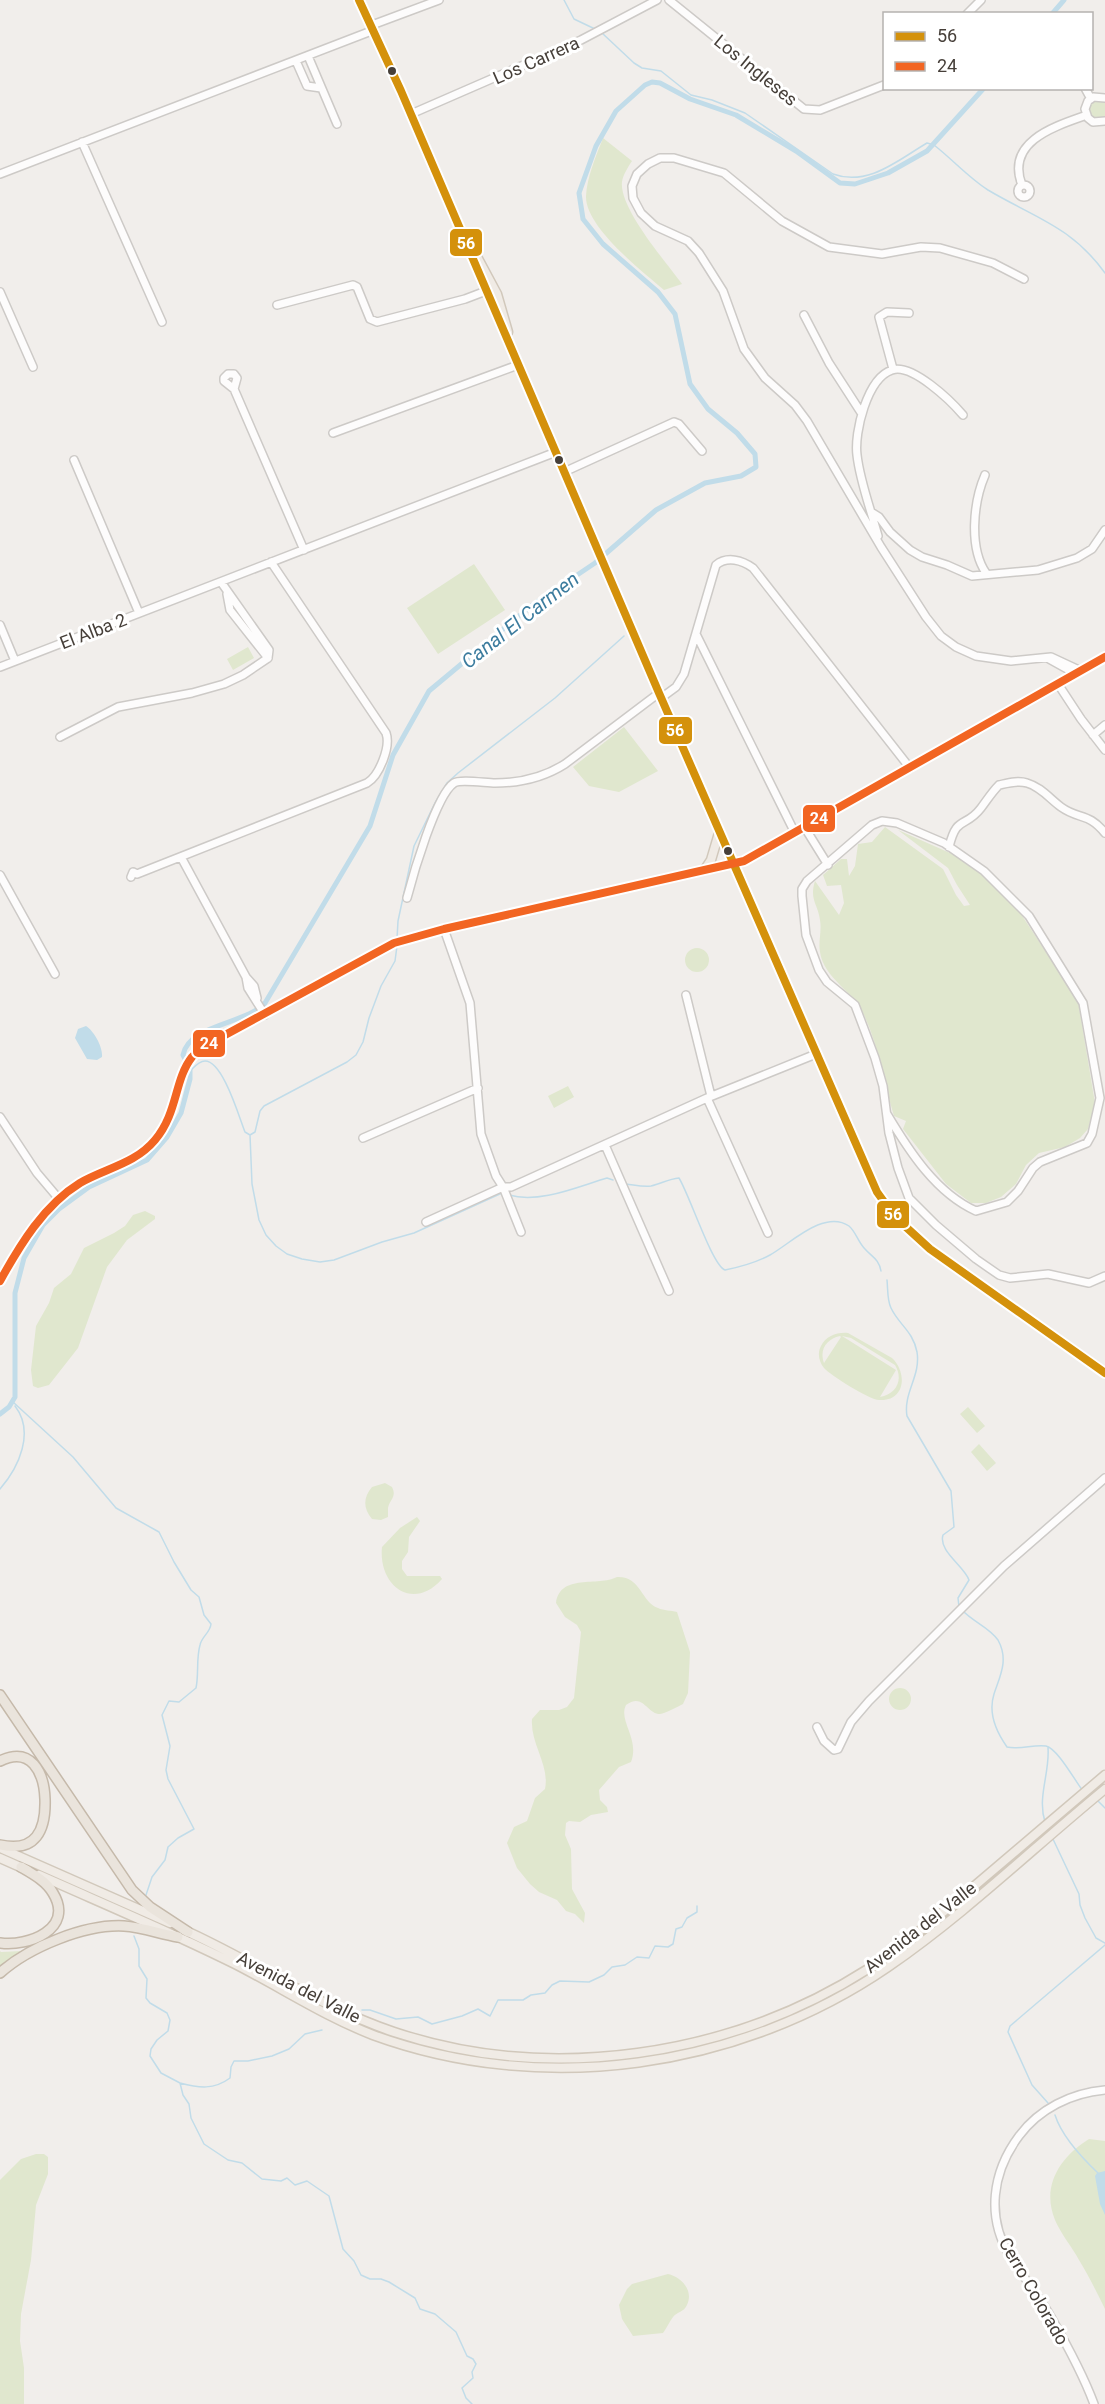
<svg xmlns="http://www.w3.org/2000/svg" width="1105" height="2404" viewBox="0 0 1105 2404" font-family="Roboto,sans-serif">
<rect width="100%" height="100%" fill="#f1eeeb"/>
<path fill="#e0e7ce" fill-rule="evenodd" d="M1095,99L1105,101V118L1097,120L1090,117L1088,107Z
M603,138L632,161C628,167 623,175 622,182C619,208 666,262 682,284L664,290C642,271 585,227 586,196C587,177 596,156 603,138Z
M474,564L505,610L438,654L407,608Z
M248,647L254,658L233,670L227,659Z
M624,727L658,771L619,792L589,786L573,767Z
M885,827L943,869L956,895L964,906L970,905L957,885L948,868L898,830L959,857L988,879L1021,914L1078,1001L1095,1103L1088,1129L1080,1138L1065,1147L1039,1153L1026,1165L1016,1184L1001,1197L986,1203H971L946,1184L903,1129L906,1121L894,1116C884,1083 879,1047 864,1015C854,991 824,979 820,952C818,942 822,931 820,920C818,904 809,900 815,881L839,915L844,903L841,885L827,886L823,875L841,859H847L849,876L855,866L858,844L872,842Z
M685 960a12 12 0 1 1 24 0a12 12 0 1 1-24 0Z
M568,1086L574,1097L554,1108L548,1096Z
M145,1211L155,1216V1219L127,1240L107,1267L78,1348L49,1385L38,1388L33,1386L31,1370L36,1326L49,1303L54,1288L71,1274L84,1248L114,1233L125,1226L133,1215Z
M848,1333L892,1358C908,1373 905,1402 879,1400C870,1400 830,1375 824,1368C819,1362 817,1353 821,1346C826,1336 837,1332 848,1333ZM840,1336L841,1337L824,1363C819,1349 827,1339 840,1336ZM842,1336L851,1338L895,1365C904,1380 896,1394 880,1397L896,1370Z
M968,1407L985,1426L977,1433L960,1414Z
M979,1444L996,1463L987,1471L971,1452Z
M385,1483L392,1487C397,1497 390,1499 388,1508C388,1511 388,1514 388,1517L381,1520L372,1519C363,1508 363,1498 372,1487Z
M417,1517L420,1521L409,1537L408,1552L402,1561V1569L407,1576H440L442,1579C413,1612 378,1586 382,1547L400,1528Z
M617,1577C641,1576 641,1602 658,1608C664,1611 671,1610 677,1612L690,1652L688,1693L683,1704C677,1707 666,1713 660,1714C647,1714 643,1692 626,1705C618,1721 640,1739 631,1762L619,1767L599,1790L600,1800L607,1807L608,1812L591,1815L580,1822L569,1821L566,1823L565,1835L571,1849L572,1889L585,1913L584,1923L575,1914L566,1911L557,1900L539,1892L530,1884L517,1868L507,1843L514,1827L527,1821L535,1798L545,1789C550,1765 530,1744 532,1719L540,1710H559L567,1707L574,1698L581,1632L577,1625L565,1617L556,1603C560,1573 598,1587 617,1577Z
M889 1699a11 11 0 1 1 22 0a11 11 0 1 1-22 0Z
M0,1951L1,1952L22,1951L0,1966Z
M1089,2139L1105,2141V2309C1097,2293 1089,2276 1079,2260C1072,2247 1061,2234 1055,2220C1041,2186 1060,2157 1089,2139Z
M36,2154H44L48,2157V2174L36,2205L31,2260L21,2314L20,2341L24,2368V2404H0V2180L21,2159Z
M668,2274C681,2277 694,2290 687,2305C684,2312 677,2312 673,2317C669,2322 667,2328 663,2333L633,2336L622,2319L619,2305L627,2289L632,2284Z"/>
<path fill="#c1dce9" d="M86,1026C94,1031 103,1047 102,1057L97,1060L87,1059L75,1038L78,1029Z
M1105,2171V2215L1100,2204L1095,2176L1097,2173Z"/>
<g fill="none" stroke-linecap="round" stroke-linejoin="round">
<path stroke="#c1dce9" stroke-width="1.5" d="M564,0L574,19L595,29
M602,33L634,63L642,68L661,71L691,95L712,100L745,113L833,174C868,187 898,160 927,143L934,145C952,159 969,178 988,190C1035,218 1071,226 1105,273
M397,939L398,921L414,846L435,803L447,783L458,773L555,698L624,636
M190,1071C194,1067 199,1061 205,1061C223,1061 239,1117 245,1132L250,1135L252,1184L259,1220L266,1235L276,1246L287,1254L302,1259L320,1262L334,1260L382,1242L414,1233L502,1193
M250,1135L255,1132L260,1111L264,1106L347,1062L356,1055L363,1042L369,1018L381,986L395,961L397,946
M626,1184C635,1185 642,1187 651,1186C661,1184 668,1179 679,1178C690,1196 712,1265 725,1270C740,1267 757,1262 770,1255C790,1244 824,1209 849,1226C856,1232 858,1242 865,1249C872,1257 879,1259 881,1271
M509,1195C540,1204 579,1186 607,1178L613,1180
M887,1280C888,1289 887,1300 891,1308C899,1325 913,1331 917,1352C921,1376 903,1393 907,1416L951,1491L954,1527L943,1535C938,1551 964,1566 969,1580L958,1598L959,1607
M13,1402L73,1457L116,1508L159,1532L174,1562L191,1590L199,1597L204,1615L211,1624C210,1633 202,1636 200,1645C196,1659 199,1674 196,1688L179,1702L169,1701L162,1715L170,1746L166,1770L168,1779L194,1829L178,1838L168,1847L165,1860L152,1877L146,1895
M0,1489C19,1467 35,1432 15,1406
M962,1610C973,1622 989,1627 998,1640C1009,1660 1000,1676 994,1694C988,1713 997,1733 1007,1747C1020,1750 1034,1744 1046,1746C1058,1749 1075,1781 1083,1791
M1097,1800L1105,1808
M1045,1822C1037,1797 1050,1773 1048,1748
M1052,1837L1079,1894L1080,1905L1085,1918L1096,1938L1105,1943
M134,1936L139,1949V1966L147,1979L146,1998L150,2003L167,2013L170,2020L168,2031L157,2040L151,2049L150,2056L161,2073L180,2083L183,2095L189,2104L191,2118L204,2144L228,2160L242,2163L262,2179L281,2181L287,2178L295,2185L307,2181L329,2196L343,2249L354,2261L361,2275L370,2279H381L389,2282L415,2298L420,2309L435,2314L456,2332L467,2356L473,2359L476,2364L472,2372L473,2378L462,2388L466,2398L472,2404
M362,2010H370L396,2019L418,2017L432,2024L462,2016L478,2009L490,2016L498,2000H523L531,1995L545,1993L552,1985L560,1981L589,1982L604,1975L612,1967L625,1965L637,1957L649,1958L655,1946L668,1947L673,1944L676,1929L682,1927L687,1918L697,1912V1906
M180,2083C199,2088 214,2090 230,2078L231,2067L234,2061H248L272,2056L289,2049L305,2034L322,2030
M1048,2103L1032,2085L1008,2032L1010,2026L1105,1945
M1055,2115C1062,2137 1082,2158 1099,2174"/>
<path stroke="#c1dce9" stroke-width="5" d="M1052,14L1064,0
M0,1414L9,1407L15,1397V1293L24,1258L43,1225L59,1209L89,1187L147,1160L167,1137L181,1113L190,1079V1068L183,1055C189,1024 247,1024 265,1003L370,826L393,755L429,691L531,606L595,563L656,510L705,483L741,476L756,467L755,454L737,433L708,409L690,384L675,314L658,292L603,244L583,219L579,193L596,146L616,111L645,85L652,82L660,83L690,99L736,115L796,151L840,183L855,184L888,173L927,151L984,88"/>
<g stroke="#cdcac7" stroke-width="10">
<path id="minor" d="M669,0L804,109L820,110L884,85
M967,14L981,0
M372,25L439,0
M308,56L337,124
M296,61L307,86L321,88
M1085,88L1091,99
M1105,98L1093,97L1088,101L1085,109L1088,118L1093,122L1105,121
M411,114L581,40L657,0
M82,142L162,322
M0,174L374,30
M1022,185C1005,141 1056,126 1087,115
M1018 191a6 6 0 1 1 12 0a6 6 0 1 1-12 0Z
M1024,279L993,263L940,248L921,247L882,254L829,247L782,221L724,173L674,158H660L648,164L637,174L632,186L633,198L641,213L655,226L688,241L699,253L723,291L744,349L765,378L795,405L807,421L881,547L926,617L941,636L956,647L976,656L1011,661L1051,657L1081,671
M0,292L33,367
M277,305L353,285L357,287L370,319L377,322L465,299L486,291
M804,315L829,363L862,414
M893,369L879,317L887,312L909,313
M234,389L237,378L234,374H228L224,378V381L234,389L304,550
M333,433L518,365
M74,460L139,613
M564,472L674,422L679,424L702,451
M985,475C973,503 969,548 986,573
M871,512L879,517L890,532L910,550L922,557L947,565L972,576L1038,570L1077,558L1092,549L1105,530
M878,536C871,510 860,482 857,455C854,433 867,378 892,370C912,363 951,401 963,415
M221,582L269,650L268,658
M227,594L230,610L268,658
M0,625L15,661
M696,634L795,833
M1049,659L1076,674
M0,667L556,452
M1058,684L1081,719L1105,750
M661,698L676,687L684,674L716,565C727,556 742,560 753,568L910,768
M1093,735L1105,725
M60,737L118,707L192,693L224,684L243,675L268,658
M805,828L828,865
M949,847C957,814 965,829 981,808C987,800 992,792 999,785C1008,783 1018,780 1027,783C1041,787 1050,799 1061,807C1079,820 1088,812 1105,833
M181,857L246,977L248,988L265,1015
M0,875L55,974
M131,877L133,872L137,874L367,783C379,776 391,747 386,733L271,562
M407,898C413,875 436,795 454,783C460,779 486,783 495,783C520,783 543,778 565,764L659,693
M444,929L470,1003L481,1134L496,1176L503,1187H511L707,1098L816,1054
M246,977L254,986L257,998
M686,995L711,1096
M707,1098L768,1233
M887,1114C909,1151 936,1193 976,1211L1007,1202L1018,1191L1033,1168L1040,1162L1087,1143L1092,1134L1100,1098L1083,1003L1029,916L984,871L944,843L897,823L882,821L872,825L807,881L802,889V896L806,935L819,970L827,982L855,1005L875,1058L883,1086L889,1133L898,1168L909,1198L936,1225L976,1259L999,1275L1010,1278L1048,1274L1089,1283L1105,1276
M0,1117L37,1173L59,1199
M363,1138L478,1088
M605,1145L669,1291
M426,1222L503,1187L521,1232
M0,1281C20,1245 44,1205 80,1183C106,1168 135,1164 155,1140C178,1113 174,1080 192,1057C198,1050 206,1045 214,1041L394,943L444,929L744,861L1105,657
M817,1727L824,1741L834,1750L838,1749L851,1722L869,1701L1004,1566L1105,1478
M1094,2404C1083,2374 1067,2345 1051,2317C1039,2296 1023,2277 1010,2256C986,2217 992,2172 1019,2136C1039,2109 1071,2093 1105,2090"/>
</g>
<g stroke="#d1c8bb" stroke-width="11">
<path id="major" d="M359,0L401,91L659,693L877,1192L895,1217L930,1249L1105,1373
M468,240L497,294L508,332
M705,869L711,860L719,833
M0,1848L170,1923
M0,1858L27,1870
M39,1875C104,1904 171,1932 235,1964C282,1988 324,2016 373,2035C543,2097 739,2069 888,1967C965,1914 1033,1848 1105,1789
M184,1930C255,1962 320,2007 394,2032C550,2084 730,2057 868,1969C907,1943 942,1913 978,1883C1020,1847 1063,1811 1105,1775"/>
</g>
<g stroke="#c5b9aa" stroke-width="12">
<path id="highway" d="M0,1695L132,1890L150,1907L188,1932
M0,1761C31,1746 44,1772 45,1799C46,1830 36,1853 0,1845
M0,1943C28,1947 75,1929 53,1893C46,1881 33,1874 21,1867
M0,1973C29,1947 85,1924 124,1926C142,1927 160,1934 178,1937"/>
</g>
<use href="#minor" stroke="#fdfcfc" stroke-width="7"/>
<use href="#major" stroke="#f0ebe5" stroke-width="8"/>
<use href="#highway" stroke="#eae4dc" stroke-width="9"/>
<g stroke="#fff" stroke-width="12">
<path id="bus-1" d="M359,0L401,91L659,693L877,1192L895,1217L930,1249L1105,1373"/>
</g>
<g stroke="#fff" stroke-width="12">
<path id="bus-2" d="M0,1281C20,1245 44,1205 80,1183C106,1168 135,1164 155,1140C178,1113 174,1080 192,1057C198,1050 206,1045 214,1041L394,943L444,929L744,861L1105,657"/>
</g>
<use href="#bus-1" stroke="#d4910b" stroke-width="8"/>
<use href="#bus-2" stroke="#f26522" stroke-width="8"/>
</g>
<g fill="#463f39" stroke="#fff" stroke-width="2">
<circle cx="392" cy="71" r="5"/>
<circle cx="559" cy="460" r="5"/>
<circle cx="728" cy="851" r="5"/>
</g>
<g text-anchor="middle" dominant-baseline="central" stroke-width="6" stroke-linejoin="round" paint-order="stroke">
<g font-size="18" fill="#463f39" stroke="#fff">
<text transform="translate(536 60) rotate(-24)">Los Carrera</text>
<text transform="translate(756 70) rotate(39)">Los Ingleses</text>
<text transform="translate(93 631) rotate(-21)">El Alba 2</text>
<text transform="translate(920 1927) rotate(-38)">Avenida del Valle</text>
<text transform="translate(299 1987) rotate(27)">Avenida del Valle</text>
<text transform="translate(1034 2291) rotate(60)">Cerro Colorado</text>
</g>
<g font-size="20" font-style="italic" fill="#3c7c9e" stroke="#fff">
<text transform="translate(520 620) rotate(-38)">Canal El Carmen</text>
</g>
</g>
<g stroke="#fff" stroke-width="2">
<rect x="449" y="228" width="34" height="29" rx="6" fill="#d4910b"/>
<rect x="658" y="716" width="35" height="29" rx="6" fill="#d4910b"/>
<rect x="802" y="804" width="34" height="29" rx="6" fill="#f26522"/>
<rect x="192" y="1029" width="34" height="29" rx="6" fill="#f26522"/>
<rect x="876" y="1200" width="34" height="29" rx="6" fill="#d4910b"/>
</g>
<g font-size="16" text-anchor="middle" font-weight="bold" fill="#fff">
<text x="466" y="249">56</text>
<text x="675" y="736">56</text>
<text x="819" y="824">24</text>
<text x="209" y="1049">24</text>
<text x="893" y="1220">56</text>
</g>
<rect x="883" y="12" width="210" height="78" fill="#ffffff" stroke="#b5b2b0" stroke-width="1.5"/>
<rect x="895" y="32" width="30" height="9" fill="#d4910b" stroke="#b5b2b0" stroke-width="1.5"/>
<text x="937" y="42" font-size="18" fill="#463f39">56</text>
<rect x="895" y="62" width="30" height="9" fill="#f26522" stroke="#b5b2b0" stroke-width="1.5"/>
<text x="937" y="72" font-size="18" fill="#463f39">24</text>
</svg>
